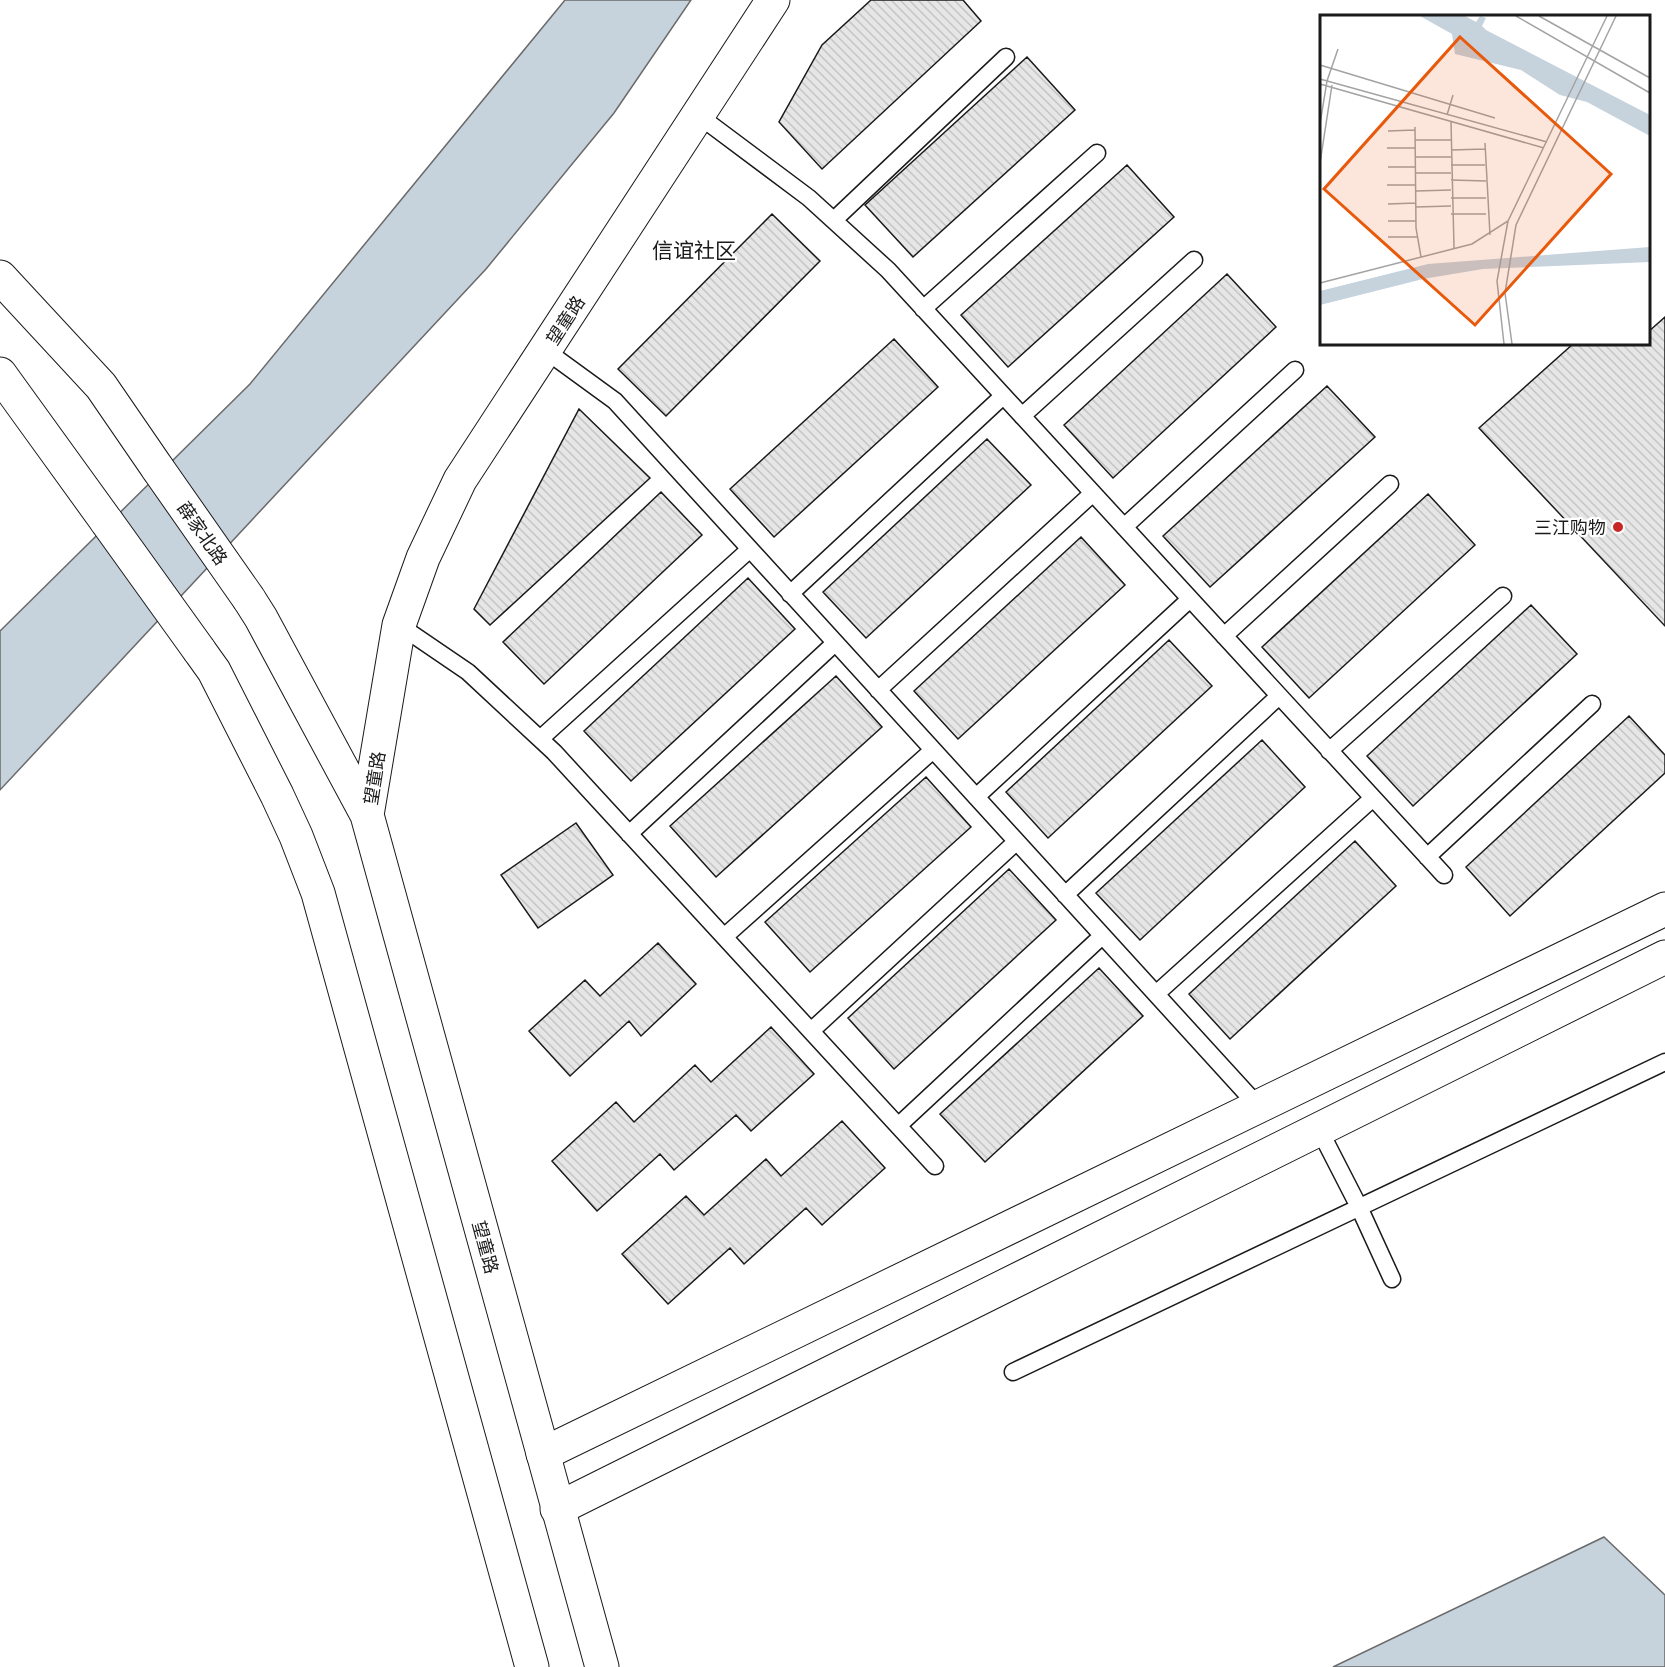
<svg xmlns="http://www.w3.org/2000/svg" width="1665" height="1667" viewBox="0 0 1665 1667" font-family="'Noto Serif','Noto Sans SC',serif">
<defs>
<pattern id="building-back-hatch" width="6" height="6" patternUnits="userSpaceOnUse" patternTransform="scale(1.5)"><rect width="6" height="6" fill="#e6e6e6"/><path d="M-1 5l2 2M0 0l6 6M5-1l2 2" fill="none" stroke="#c5c5c5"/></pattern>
</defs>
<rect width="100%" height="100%" fill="#fff"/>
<path fill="#c6d2dc" stroke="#6a6a6a" stroke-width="1.5" d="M565,0H691L614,113L486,269L0,790V631L250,384Z
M1604,1537L1665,1595V1667H1333Z"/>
<path fill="url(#building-back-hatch)" stroke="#1a1a1a" stroke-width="1.5" d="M871,0H963L981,21L822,169L779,122L822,45Z
M1027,57L1075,110L913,257L865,205Z
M1127,165L1174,217L1008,367L961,315Z
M772,214L820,261L666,416L618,369Z
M1227,274L1276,327L1113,478L1064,425Z
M1665,317V626L1479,428L1573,344H1648V332Z
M894,339L938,387L774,537L730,489Z
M1327,386L1375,437L1210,587L1163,536Z
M579,409L650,478L490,625L474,609Z
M987,439L1031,485L866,638L823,592Z
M661,492L702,535L544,684L503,642Z
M1428,494L1475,545L1309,698L1262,647Z
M1081,537L1125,585L958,739L914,691Z
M748,578L795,629L631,781L584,731Z
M1531,605L1577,654L1413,806L1367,756Z
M1169,640L1212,686L1048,838L1006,792Z
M836,676L882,727L716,877L670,826Z
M1629,716L1665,755V773L1510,916L1466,867Z
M1262,740L1305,787L1140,940L1096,893Z
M926,777L971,827L810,972L765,922Z
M576,823L613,875L538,928L501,875Z
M1355,841L1396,886L1230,1039L1189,994Z
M1009,869L1056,920L894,1069L848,1018Z
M658,943L696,984L641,1036L629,1021L570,1076L529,1031L585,980L600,996Z
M1099,968L1143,1016L985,1162L940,1114Z
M771,1027L814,1074L751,1131L736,1115L674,1170L660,1154L597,1211L552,1161L616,1102L634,1122L695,1065L711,1082Z
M842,1121L885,1168L822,1225L806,1208L744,1264L730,1248L668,1304L622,1254L686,1196L704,1215L766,1159L781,1176Z"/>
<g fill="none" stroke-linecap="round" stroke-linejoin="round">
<g stroke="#1a1a1a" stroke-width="19">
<path id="lane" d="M698,115L809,198L888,270L1444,875
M834,220L1006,57
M923,309L1097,153
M545,350L615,401L1258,1106
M1022,416L1194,260
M1124,527L1295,370
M790,594L1003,396
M399,625L468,672L554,752L935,1166
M1224,636L1390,484
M878,690L1093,493
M540,739L750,549
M1329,751L1503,596
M976,797L1190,599
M629,834L835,643
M1427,857L1592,704
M1065,895L1279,696
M724,937L933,750
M1156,994L1373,798
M811,1031L1016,842
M898,1126L1102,936
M1319,1129L1359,1207L1392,1279
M1013,1372L1665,1062"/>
</g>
<g stroke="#1a1a1a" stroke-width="35">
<path id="street" d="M543,1454L1665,909
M557,1509L1665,957"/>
</g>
<g stroke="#1a1a1a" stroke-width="35">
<path id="secondary" d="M0,277L101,386L158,469
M0,374L107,522
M249,599L261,618L367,815
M199,650L214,671L277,795L296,836L318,893L532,1667
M602,1667L367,815L399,625L423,558L460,480L773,0"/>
</g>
<use href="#lane" stroke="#fff" stroke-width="16"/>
<use href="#street" stroke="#fff" stroke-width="33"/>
<use href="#secondary" stroke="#fff" stroke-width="33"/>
<g stroke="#1a1a1a" stroke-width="35" stroke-linecap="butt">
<path id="secondary-bridge" d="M158,469L249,599
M107,522L199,650"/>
</g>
<use href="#secondary-bridge" stroke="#fff" stroke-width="33"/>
</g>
<circle fill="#c62828" stroke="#fff" stroke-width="2" cx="1618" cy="527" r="6"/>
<g text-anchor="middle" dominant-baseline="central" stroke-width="4.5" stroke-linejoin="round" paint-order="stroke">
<g font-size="18" fill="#1a1a1a" stroke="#fff">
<text transform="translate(565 320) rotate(-57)">望童路</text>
<text transform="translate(203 533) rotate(55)">薛家北路</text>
<text transform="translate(374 778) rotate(-81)">望童路</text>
<text transform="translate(486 1247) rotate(75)">望童路</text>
</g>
<g font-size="18" fill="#1a1a1a" stroke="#fff" text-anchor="end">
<text x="1606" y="527">三江购物</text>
</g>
<g font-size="21" fill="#1a1a1a" stroke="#fff">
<text x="694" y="250">信谊社区</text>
</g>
</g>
<g transform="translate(1320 15)">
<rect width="330" height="330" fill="#fff"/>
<path d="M100,1H145L156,7L160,1L166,3L162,11L166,15L330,100V121L267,87L240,80L201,55L135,39L132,19ZM330,232V247L163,254L103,264L0,290V276L108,249Z" fill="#c6d2dc"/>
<path fill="none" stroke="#a3a3a3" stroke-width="1.5" d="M196,1L330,78M219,1L330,63M0,50L175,103M0,64L227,127M0,69L224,133M127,100L133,80M131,107L134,233M0,109L7,66L18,34M95,112L96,213L101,242M68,116L95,115M95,125H131M165,128L170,220M67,133H95M131,135L165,134M95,142H131M0,148L12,70M131,150H165M68,152H96M96,158H131M131,165L166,166M67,170H96M96,176L131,175M131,183H166M68,189L96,188M96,192L131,191M131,199H166M68,206H96M68,222H97M0,268L152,229L188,206L287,1M184,329L177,266L188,206M192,329L185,278L196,210L296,1"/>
<path fill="#e8590c" fill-opacity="0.15" stroke="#e8590c" stroke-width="3" d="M140,22L291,159L155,310L4,174Z"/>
<rect width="330" height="330" fill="none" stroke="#1a1a1a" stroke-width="3"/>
</g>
</svg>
